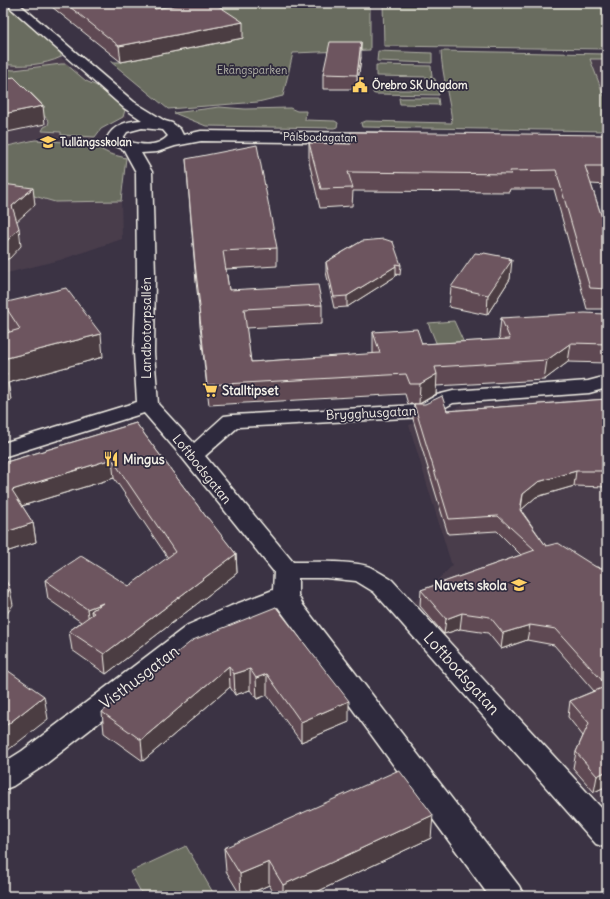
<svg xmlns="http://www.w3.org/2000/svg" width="610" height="899" viewBox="0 0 610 899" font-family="Delius,sans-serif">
<rect width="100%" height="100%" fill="#3b3344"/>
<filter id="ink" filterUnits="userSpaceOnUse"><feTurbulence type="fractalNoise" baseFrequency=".025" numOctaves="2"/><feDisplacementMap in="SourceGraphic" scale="8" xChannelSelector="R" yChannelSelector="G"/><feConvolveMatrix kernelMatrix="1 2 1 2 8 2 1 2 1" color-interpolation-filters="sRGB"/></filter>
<g filter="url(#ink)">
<path fill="#4a3d4c" d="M3,7L35,34L127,117L106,123L96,133L93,140L102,150L126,158L121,201L122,239L60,260L3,274Z
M590,59H607V97H604Z
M607,398V808L606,809L411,605L452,566L409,425L464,405Z"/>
<path fill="#696c5e" stroke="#aeaea3" d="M3,3L61,53V57C45,65 20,67 3,64Z
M115,3H370V50L293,53L283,96L258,102L168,109L111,62H121L154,24Z
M383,3H600L607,20V49L384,46Z
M378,51L432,53V63L377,61Z
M441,51L607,54V59H590L604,96L607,97V131L362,127L361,123L366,121L452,123C450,99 442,76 441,51Z
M61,64H66L86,81L97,86L125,110L123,117L101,129L95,137L61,135V132L42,131L44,127L48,125L49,121L38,109L45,107L29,91L3,98V69L14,70Z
M376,65L431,66L432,77H430L435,79L439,95L375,94L373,93V90H430L427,77L376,76Z
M399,98H438L439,105L400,104Z
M219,107L245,109L290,108L297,111H306L305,120L335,121L338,123L337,127L334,128L206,126L174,113Z
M35,140L95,144L102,150L110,154L126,158L121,201L55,202L3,187V147Z
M454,321L464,343L437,345L428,323Z
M186,846L215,896H143L130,872Z"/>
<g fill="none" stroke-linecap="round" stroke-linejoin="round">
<g stroke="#f4f1e8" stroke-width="3">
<path id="minor" d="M5,3H18L134,102L165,121L172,123L180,129L183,135L201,131L382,133L387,135L390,138L387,141L382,143L201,141L175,146L157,152L141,153L152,172L155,275L154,353L158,404L194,443L224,416L232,415L419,405L437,395L453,391L588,381L607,376V388L589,393L453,403L431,415L424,417L238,427L205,456L293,562C312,562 353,560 370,567C378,571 385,576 392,580L607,814V848L596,844L374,592L356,581L326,578H298V595L303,605L519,886L524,896H489L278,607L249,618L206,639L42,767L13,786L3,790V763L22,751L188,625L231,606L273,590L274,572L176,450L144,413L3,457V443L137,402L134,353L137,275L136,172L124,150L112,144L107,138C114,124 128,121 142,120L124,108ZM142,128L163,130L168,136C158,148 135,146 123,138L127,132Z"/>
</g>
<use href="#minor" fill="#2f2a3d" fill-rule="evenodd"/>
</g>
<path fill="#5e4952" stroke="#f4f1e8" d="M47,3H147L155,9L243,38L121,62Z
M361,57L357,89H323V74Z
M607,65V74L606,71Z
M607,135V185L591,184L607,233V309H587L554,189H510L509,192L353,191L352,206L320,208L309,162V143L351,144Z
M186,159L277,248V266L226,269L229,290L322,305V324L246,328L251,362L373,354V332L422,344L500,340L499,337L501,318L607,322V363L568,362L544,380L436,386V394L419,404H408L405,394L209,405L200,326L199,308V307L196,282Z
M362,241L401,265L400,275L396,274V276L347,307L334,308L326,272V262Z
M483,254L510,258V279L487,315L449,307L451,287Z
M3,304L103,357L8,383L11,400L3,402V334L10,332L6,327Z
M607,399V487L574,486L536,497L521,510L546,546L596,567L607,569V786L594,792L573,768L576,752L583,736L568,717L570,701L594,691L554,645L527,640L501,649L488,633L460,629L444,634L420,606L421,590L521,555L497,531L448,534L413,419L414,404L447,411Z
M136,423L207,518L236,554L237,573L106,674L72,650L69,631L81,622L48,599L45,580L129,586L168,558L114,478L22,506L33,523L36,542L3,553V463Z
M276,607L349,722L301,742L267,695L257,699L250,690L235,695L230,687L143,761L104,733L102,712Z
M431,838L308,896H276L269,885L244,896H241L226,871L224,848Z"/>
<path fill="#4c3c42" stroke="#f4f1e8" d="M243,22V38L121,62L119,46Z
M361,42V57L357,89V75Z
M43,106L45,124L3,133V114Z
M33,188L35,205L15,223L12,206Z
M19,228L21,246L10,258L3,261V242Z
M510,258L509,264L512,260L510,279L487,315L488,295Z
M396,266V276L347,307V296Z
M101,334L103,357L8,383L11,400L3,402V359Z
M571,343L568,362L544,380L547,360Z
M437,374L436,394L419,404L420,384Z
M112,459L114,478L15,508L12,490Z
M576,471L574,486L536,497L521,510L519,525L523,494L538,482Z
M33,523L36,542L3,553V533Z
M236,554L237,573L106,674L104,654Z
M10,589L13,605L6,615L3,616V599Z
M103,603L91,611L93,626L90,628L87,609Z
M462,613L460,629L444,634L446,619Z
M530,625L527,640L501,649L503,633Z
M229,666L230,687L143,761L141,740Z
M250,669V690L235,695L234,674Z
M267,674V695L257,699L256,678Z
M44,696L48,719L3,754V728Z
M349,701V722L301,742V722Z
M607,771V786L594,792L597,776Z
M433,815L431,838L308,896H283V885Z
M269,862V885L244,896H241L240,874Z"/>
<path fill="#6d555f" stroke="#f4f1e8" d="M65,3H147L155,9L187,3H214L243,22L119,46Z
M330,42H361L357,75L323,74Z
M14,77L43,106L3,114V79Z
M351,132L607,135V166H585L607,233V289L590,288L556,170L510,171L511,174L348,172L353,188L321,189L309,143L351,144Z
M257,145L277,248L223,251L229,290L318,285L322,305L244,309L251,362L380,353L373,332L417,329L422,344L510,339L501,318L585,313L605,314L607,322V344L571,343L547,360L435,367L437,374L420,384H410L406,374L207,385L199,308L200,307L195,264L186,159Z
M3,184L33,188L12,206L19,228L8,240L3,242Z
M384,239L393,242L401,265L395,264L396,266L347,296L334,297L326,262L362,241Z
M475,253L483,254L484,253L510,258L509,260H512L488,295L451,287Z
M66,288L101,334L3,359V334L20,329L3,303Z
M3,370L7,375L3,376Z
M442,396L447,411L607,399V471H576L538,482L523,494L520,510L546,546L558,543L596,567L607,569V771L597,776L576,752L589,723L570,701L607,686L556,629L530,625L503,633L490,617L462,613L446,619L421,590L535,550L498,516L449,519L414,404H425Z
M136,423L207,518H208L236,554L104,654L69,631L94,613L91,611L103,603L87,609L45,580L81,556L129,586L175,552L112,459L12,490L33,523L3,533V463Z
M3,574L10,589L3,599Z
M276,607L349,701L301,722L267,674L256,678L250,669L234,674L229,666L141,740L102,712L193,640Z
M7,670L44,696L3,728V673Z
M399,770L433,815L283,885L269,862L240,874L224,848Z"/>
</g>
<defs>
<g id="civic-bare" transform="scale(1.2)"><path d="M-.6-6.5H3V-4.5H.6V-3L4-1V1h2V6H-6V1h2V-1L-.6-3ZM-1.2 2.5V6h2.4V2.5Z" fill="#ffd166" stroke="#2f2a3d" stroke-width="2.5" paint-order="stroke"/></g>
<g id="school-bare" transform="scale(1.2)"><path d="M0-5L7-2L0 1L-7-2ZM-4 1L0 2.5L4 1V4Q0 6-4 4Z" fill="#ffd166" stroke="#2f2a3d" stroke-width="2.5" paint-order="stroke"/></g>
<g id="supermarket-bare" transform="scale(1.2)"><path d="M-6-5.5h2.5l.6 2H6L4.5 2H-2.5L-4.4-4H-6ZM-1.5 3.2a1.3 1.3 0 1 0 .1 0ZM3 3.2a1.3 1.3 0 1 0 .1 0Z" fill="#ffd166" stroke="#2f2a3d" stroke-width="2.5" paint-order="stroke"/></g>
<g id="restaurant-bare" transform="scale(1.2)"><path d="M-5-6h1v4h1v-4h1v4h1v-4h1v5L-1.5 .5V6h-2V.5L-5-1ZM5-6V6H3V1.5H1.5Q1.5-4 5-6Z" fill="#ffd166" stroke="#2f2a3d" stroke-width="2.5" paint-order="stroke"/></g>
</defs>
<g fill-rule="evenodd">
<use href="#civic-bare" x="360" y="85"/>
<use href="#school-bare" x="48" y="142"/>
<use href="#supermarket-bare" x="210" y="390"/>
<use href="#restaurant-bare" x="111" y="459"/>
<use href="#school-bare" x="519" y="585"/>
</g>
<g text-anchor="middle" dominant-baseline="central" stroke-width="3.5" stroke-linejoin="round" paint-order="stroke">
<g font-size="11" fill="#b5b5aa" stroke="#2f2a3d">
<text x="252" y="70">Ekängsparken</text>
</g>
<g font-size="11" font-weight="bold" fill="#f4f1e8" stroke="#2f2a3d" text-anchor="start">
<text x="372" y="85">Örebro SK Ungdom</text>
<text x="60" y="142">Tullängsskolan</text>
</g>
<g font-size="11" fill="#f4f1e8" stroke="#2f2a3d">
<text transform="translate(320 137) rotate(1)">Pålsbodagatan</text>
</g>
<g font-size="13" fill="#f4f1e8" stroke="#2f2a3d">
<text transform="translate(146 328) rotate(-90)">Landbotorpsallén</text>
<text transform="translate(371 413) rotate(-3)">Brygghusgatan</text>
<text transform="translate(202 469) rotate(51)">Loftbodsgatan</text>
</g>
<g font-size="13" font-weight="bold" fill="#f4f1e8" stroke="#2f2a3d" text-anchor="start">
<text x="222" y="390">Stalltipset</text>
<text x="123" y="459">Mingus</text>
<text x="507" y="585" text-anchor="end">Navets skola</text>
</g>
<g font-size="16" fill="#f4f1e8" stroke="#2f2a3d">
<text transform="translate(462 673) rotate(48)">Loftbodsgatan</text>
<text transform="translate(139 677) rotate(-37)">Visthusgatan</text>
</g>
</g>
<rect width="610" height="899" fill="none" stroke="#2f2a3d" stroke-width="16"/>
<rect x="8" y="8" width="594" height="883" fill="none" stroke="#f4f1e8" stroke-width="1.5" filter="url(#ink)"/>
</svg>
